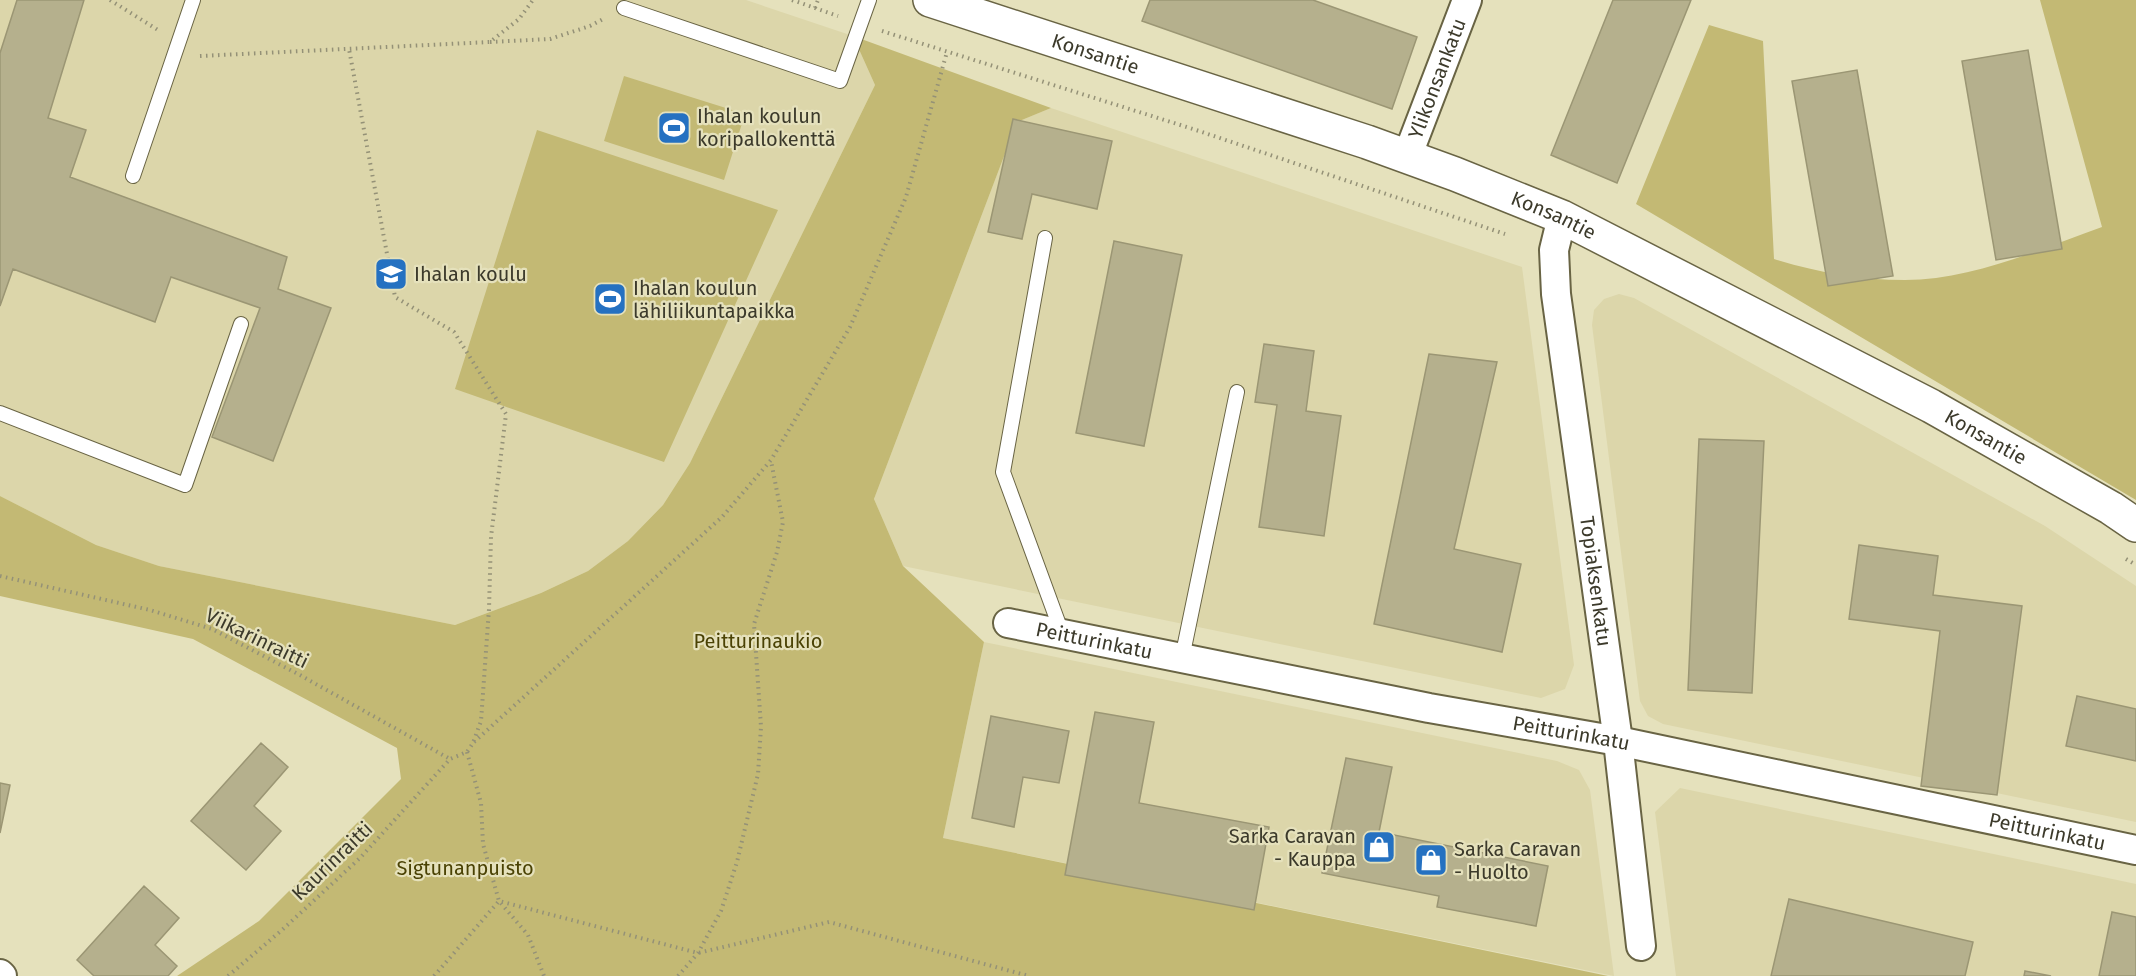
<svg xmlns="http://www.w3.org/2000/svg" width="2136" height="976" viewBox="0 0 2136 976" font-family="'Fira Sans',sans-serif">
<rect width="100%" height="100%" fill="#e5e1bc"/>
<path fill="#dcd6aa" d="M0,0H746L853,36L875,85L690,463L663,505L628,541L588,571L541,593L455,625L159,566L96,545L0,496Z
M1051,108L1522,267L1574,665L1565,689L1541,698L903,566L874,499L1017,122Z
M1619,294L1634,298L2045,526L2136,586V822L1663,724L1648,716L1640,701L1592,325L1594,310L1604,299Z
M984,642L1557,761L1579,770L1590,790L1614,976L943,838Z
M1680,788L2136,884V976H1676L1655,812Z"/>
<path fill="#c3b974" d="M2040,0H2136V500L1636,204L1709,25L1763,41L1774,259C1817,272 1859,280 1905,280C1972,280 2040,249 2102,227Z
M853,36L1051,108L1017,122L874,499L903,566L984,642L943,838L1608,976H177L259,921L401,779L397,748L193,639L0,596V496L96,545L159,566L455,625L541,593L588,571L628,541L663,505L690,463L875,85Z
M624,76L745,114L724,180L604,141Z
M537,130L778,210L664,462L455,389Z"/>
<path fill="#b5b08d" stroke="#9b9674" stroke-width="1.5" d="M17,0H84L48,118L86,130L70,177L287,257L278,289L331,308L273,461L212,437L260,308L171,277L155,322L13,269L0,306V53Z
M1150,0H1313L1417,37L1392,109L1142,21Z
M1613,0H1691L1617,183L1551,155Z
M2028,50L2062,249L1996,260L1962,61Z
M1857,70L1893,276L1828,286L1792,81Z
M1013,119L1112,141L1097,209L1032,194L1022,239L988,232Z
M1114,241L1182,255L1144,446L1076,433Z
M1264,344L1314,351L1306,411L1341,416L1324,536L1259,527L1277,405L1255,402Z
M1429,354L1497,362L1454,549L1521,564L1502,652L1374,624Z
M1699,439L1764,441L1752,693L1688,690Z
M1859,545L1938,556L1933,595L2022,606L1997,795L1921,786L1940,631L1849,619Z
M2077,696L2136,709V761L2066,746Z
M1095,712L1154,722L1139,803L1269,827L1254,910L1065,875Z
M991,716L1069,731L1059,783L1023,777L1014,827L972,818Z
M261,743L288,767L254,806L281,831L246,870L191,821Z
M1346,758L1392,767L1379,832L1548,866L1536,926L1437,907L1439,896L1322,873Z
M0,783L10,785L0,833Z
M144,886L179,918L155,945L177,966L168,976H94L77,960Z
M1789,899L1973,942L1965,976H1771Z
M2112,912L2136,917V976H2099Z
M2025,971L2051,976H2024Z"/>
<g fill="none" stroke-linecap="round" stroke-linejoin="round">
<g stroke="#696444" stroke-width="16">
<path id="lane" d="M624,8L840,81L869,0
M133,176L193,0
M1045,238L1003,472L1062,633
M0,413L185,485L241,324
M1182,658L1237,392"/>
</g>
<g stroke="#696444" stroke-width="32">
<g id="street">
<path id="s1" d="M1407,157L1467,0"/>
<path id="s2" d="M1562,217L1554,250L1556,294L1618,741L1641,946"/>
<path id="s3" d="M1008,623L1429,708L1618,741L2136,850"/>
<path d="M0,974L2,976"/>
</g>
</g>
<g stroke="#696444" stroke-width="36">
<g id="secondary">
<path id="s4" d="M930,0L1367,142L1455,174L1562,217L1931,406L2111,508L2136,525"/>
</g>
</g>
<path stroke="#949177" stroke-width="4" stroke-dasharray="1.5 4.5" stroke-linecap="butt" d="M110,0L158,30
M792,0L838,16
M815,8L818,0
M882,31L1193,129L1505,234
M490,42L550,39L590,26L605,18
M200,56L490,42L519,19L533,0
M2126,559L2136,565
M0,576L150,610L212,629L298,674L450,759
M474,742L722,517L771,460L850,327L906,197L947,52
M467,752L481,803L483,844L499,901L528,935L544,976
M228,976L282,930L360,858L450,759L467,752L473,743L481,721L489,609L491,537L506,414L454,332L395,297L349,49
M434,976L499,901L698,953L829,922L1029,976
M678,976L698,953L721,911L737,862L758,774L761,727L754,624L777,552L783,522L771,461"/>
<use href="#lane" stroke="#fff" stroke-width="14"/>
<use href="#street" stroke="#fff" stroke-width="28"/>
<use href="#secondary" stroke="#fff" stroke-width="33"/>
</g>
<defs>
<g id="stadium-square" transform="scale(1.725)"><rect x="-9" y="-9" width="18" height="18" rx="4" fill="#2571c1" stroke="#e5e1bc"/><path d="M0-5a6.5 5 0 1 0 0 10a6.5 5 0 1 0 0-10ZM-3.5-1.8h7v3.6h-7Z" fill="#fff"/></g>
<g id="school-square" transform="scale(1.725)"><rect x="-9" y="-9" width="18" height="18" rx="4" fill="#2571c1" stroke="#e5e1bc"/><path d="M0-5L7-2L0 1L-7-2ZM-4 1L0 2.5L4 1V4Q0 6-4 4Z" fill="#fff"/></g>
<g id="shop-square" transform="scale(1.725)"><rect x="-9" y="-9" width="18" height="18" rx="4" fill="#2571c1" stroke="#e5e1bc"/><path d="M-5-2.5h2.3a2.7 3.5 0 0 1 5.4 0H5L5.5 6h-11ZM-1.5-2.5h3a1.5 2.3 0 0 0-3 0Z" fill="#fff"/></g>
</defs>
<g fill-rule="evenodd">
<use href="#stadium-square" x="674" y="128"/>
<use href="#school-square" x="391" y="274"/>
<use href="#stadium-square" x="610" y="299"/>
<use href="#shop-square" x="1379" y="847"/>
<use href="#shop-square" x="1431" y="860"/>
</g>
<g text-anchor="middle" dominant-baseline="central" stroke-width="4.5" stroke-linejoin="round" paint-order="stroke">
<g font-size="20" fill="#3c3a2b" stroke="#e5e1bc">
<text stroke="none"><textPath href="#s4" startOffset="174">Konsantie</textPath></text>
<text stroke="none"><textPath href="#s1" startOffset="84">Ylikonsankatu</textPath></text>
<text stroke="none"><textPath href="#s4" startOffset="660">Konsantie</textPath></text>
<text stroke="none"><textPath href="#s4" startOffset="1146">Konsantie</textPath></text>
<text stroke="none"><textPath href="#s2" startOffset="368">Topiaksenkatu</textPath></text>
<text transform="translate(257 638) rotate(26)">Viikarinraitti</text>
<text stroke="none"><textPath href="#s3" startOffset="88">Peitturinkatu</textPath></text>
<text stroke="none"><textPath href="#s3" startOffset="574">Peitturinkatu</textPath></text>
<text stroke="none"><textPath href="#s3" startOffset="1060">Peitturinkatu</textPath></text>
<text transform="translate(332 861) rotate(-44)">Kaurinraitti</text>
</g>
<g font-size="20" fill="#3c3a2b" stroke="#e5e1bc" text-anchor="start">
<text x="697" y="116">Ihalan koulun<tspan x="697" dy="23">koripallokenttä</tspan></text>
<text x="414" y="274">Ihalan koulu</text>
<text x="633" y="288">Ihalan koulun<tspan x="633" dy="23">lähiliikuntapaikka</tspan></text>
<text x="1356" y="836" text-anchor="end">Sarka Caravan<tspan x="1356" dy="23">- Kauppa</tspan></text>
<text x="1454" y="849">Sarka Caravan<tspan x="1454" dy="23">- Huolto</tspan></text>
</g>
<g font-size="20" fill="#4a4204" stroke="#e5e1bc">
<text x="758" y="641">Peitturinaukio</text>
<text x="465" y="868">Sigtunanpuisto</text>
</g>
</g>
</svg>
